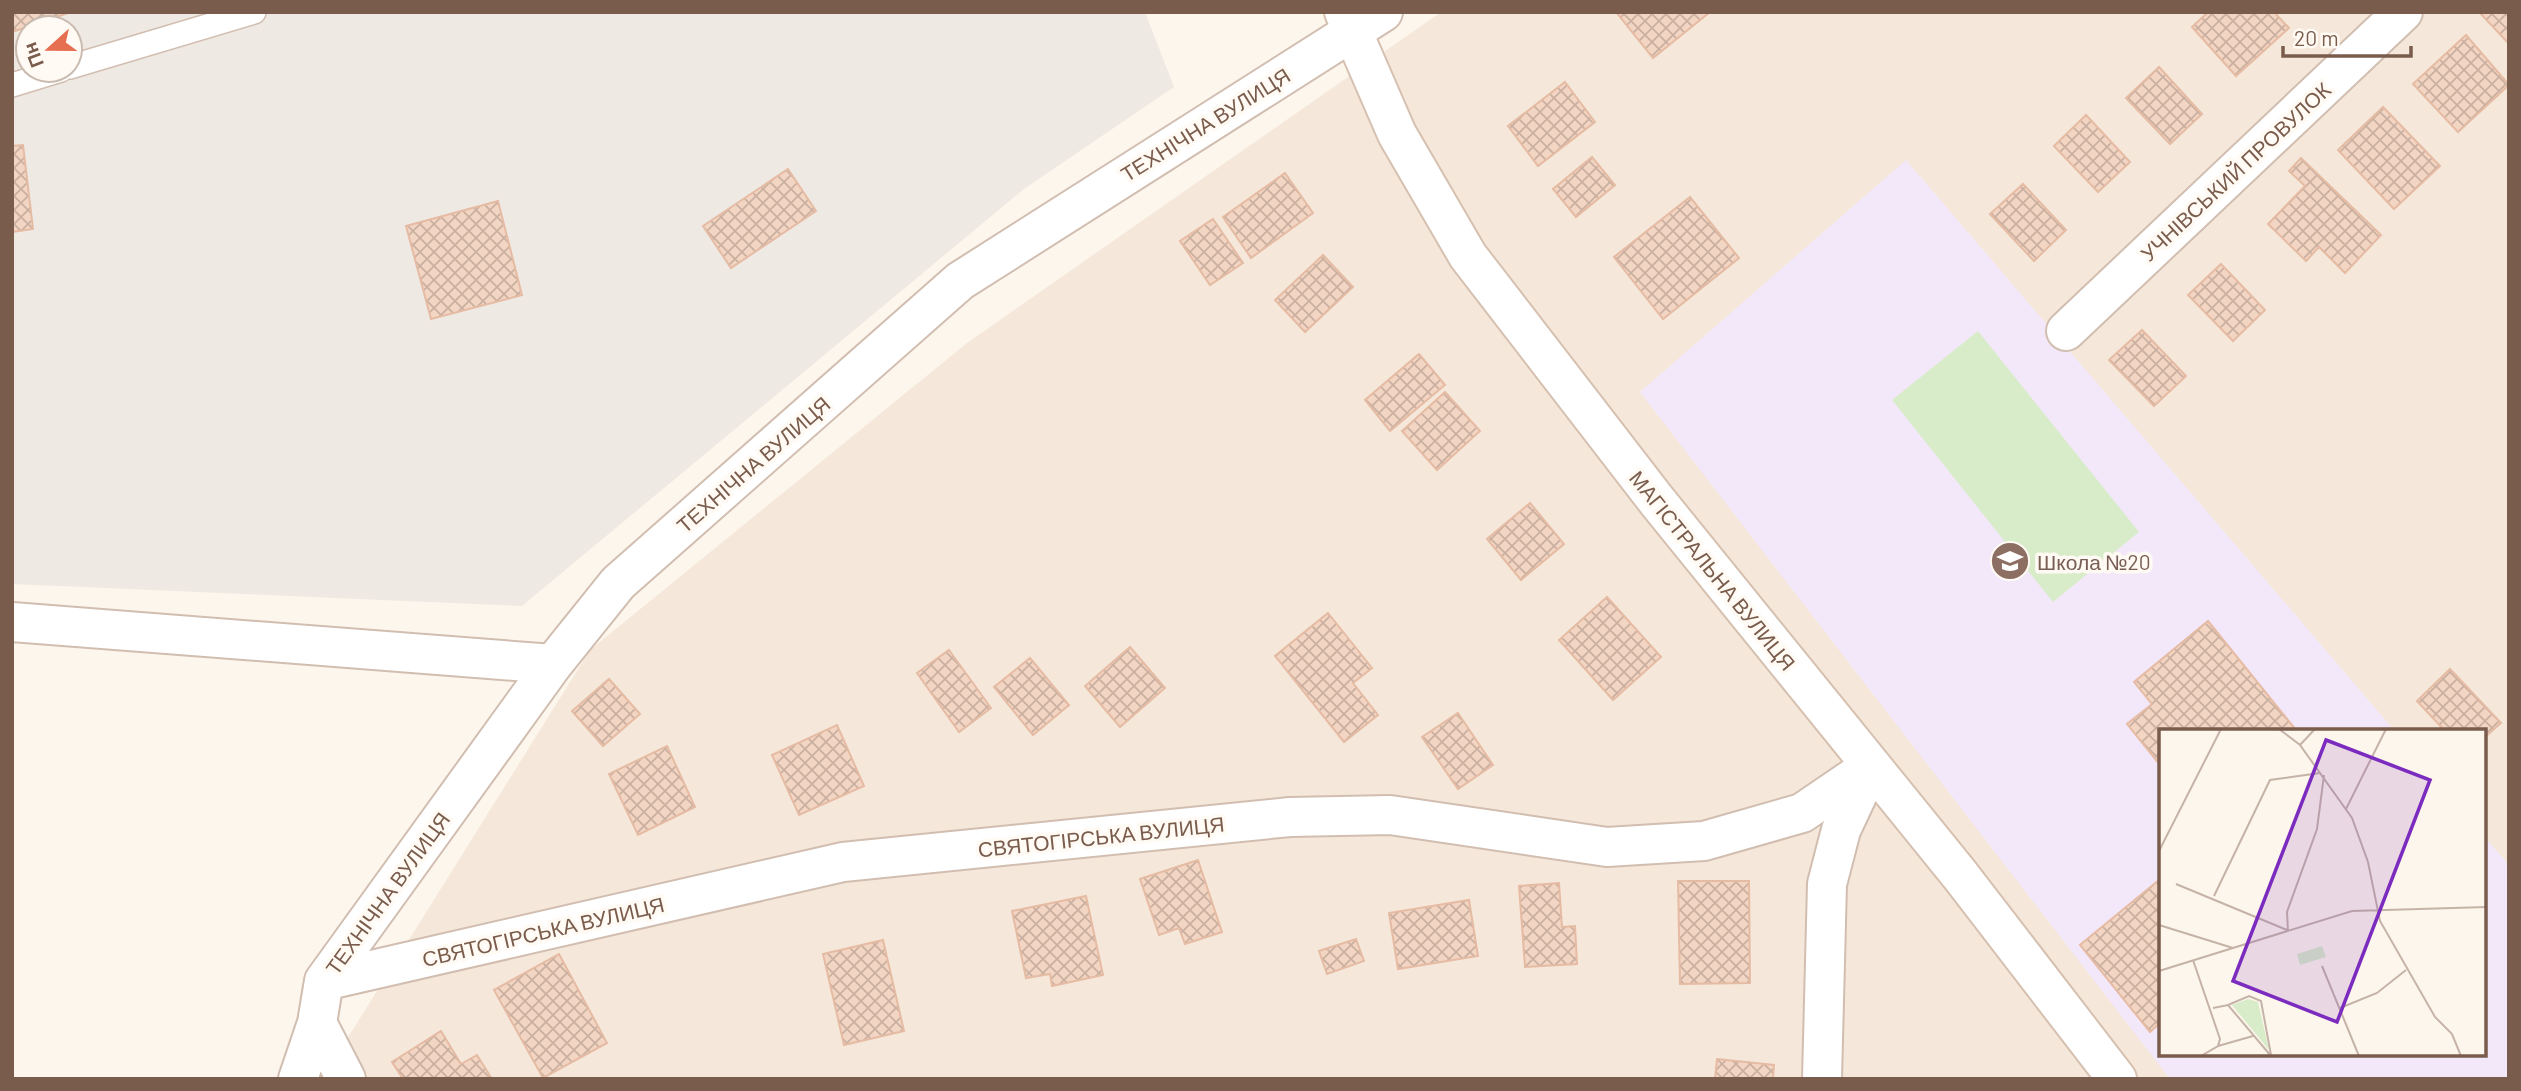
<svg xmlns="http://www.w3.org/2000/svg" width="2521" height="1091" viewBox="0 0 2521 1091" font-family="Barlow,sans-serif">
<defs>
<pattern id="building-cross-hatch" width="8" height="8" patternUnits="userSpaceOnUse" patternTransform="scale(1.75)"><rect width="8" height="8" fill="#f3d5c3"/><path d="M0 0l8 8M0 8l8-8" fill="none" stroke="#cab0a1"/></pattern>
</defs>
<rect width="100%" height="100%" fill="#fdf6ec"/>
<path fill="#f5e8da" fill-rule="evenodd" d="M1441,12H2509V1079H322L590,650L967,343ZM2160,730H2484V1054H2160Z"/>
<path fill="#efe9e4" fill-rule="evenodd" d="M12,12H1145L1174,87L1024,189L522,606L12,584ZM28,28H70V70H28Z"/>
<path fill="#f3e8fa" d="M1906,160L2394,730H2160V1054H2484V836L2509,865V1079H2170L1640,392Z"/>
<path fill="#d8ecc9" d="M1978,331L2139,532L2053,602L1892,400Z"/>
<path fill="url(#building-cross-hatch)" stroke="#e6bba3" stroke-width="2" d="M12,12H71L12,32Z
M1616,12H1710L1653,58Z
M2208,12H2274L2289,28L2236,76L2192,27Z
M2482,12H2509V44L2481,14Z
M2466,35L2509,85L2458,132L2413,84Z
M2159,67L2202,114L2170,144L2126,98Z
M1565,82L1595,122L1538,166L1508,126Z
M2383,107L2440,166L2394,209L2338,150Z
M2086,115L2130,162L2098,192L2054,146Z
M23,145L33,229L12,232V146Z
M1592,157L1615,185L1576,217L1553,189Z
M2301,158L2381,235L2345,273L2319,247L2306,261L2268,224L2305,186L2289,171Z
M788,169L816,211L731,268L703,226Z
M1285,173L1313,213L1251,258L1223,217Z
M2023,184L2066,230L2034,261L1990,214Z
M1690,197L1739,258L1663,319L1614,257Z
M498,201L522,295L431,319L406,226Z
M1213,219L1243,263L1210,285L1180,241Z
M1323,255L1353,287L1305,332L1275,300Z
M2221,264L2265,310L2233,341L2188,295Z
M2142,330L2186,376L2154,406L2109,360Z
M1419,354L1445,385L1390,431L1365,400Z
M1445,392L1480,431L1437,470L1402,431Z
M1530,503L1564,544L1521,580L1487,539Z
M1607,597L1661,657L1613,700L1559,640Z
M1328,613L1372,668L1353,683L1378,715L1344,742L1275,656Z
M2208,621L2296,730H2160V765L2127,724L2152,704L2134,682Z
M1130,647L1165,688L1120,727L1085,686Z
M949,650L991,708L959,732L917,673Z
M1030,658L1069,705L1033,735L994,687Z
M2450,669L2501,723L2484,738V730H2444L2417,701Z
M609,679L640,714L603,746L572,711Z
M1458,713L1493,765L1458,789L1422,737Z
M837,725L864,786L799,815L772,755Z
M667,746L695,807L638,835L609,774Z
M1198,860L1222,932L1185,944L1179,928L1159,935L1140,879Z
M2160,879V1023L2150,1032L2080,945Z
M1678,881H1749L1750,983L1680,984Z
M1559,883L1562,927L1575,926L1577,964L1525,967L1519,886Z
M1086,896L1103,975L1052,986L1050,974L1026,978L1012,911Z
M1469,900L1478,956L1398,969L1389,913Z
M1356,939L1364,961L1327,974L1319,951Z
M883,940L904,1031L844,1045L823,954Z
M559,954L607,1043L543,1078L494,990Z
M441,1031L461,1064L477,1055L492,1079H403L392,1062Z
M1717,1059L1774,1065L1773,1079H1715Z"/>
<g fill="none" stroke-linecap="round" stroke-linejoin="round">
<g stroke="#d1beb0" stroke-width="26">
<path id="lane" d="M70,67L254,12
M12,85L61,70"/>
</g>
<g stroke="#d1beb0" stroke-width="42">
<path id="street" d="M2066,331L2403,12
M12,622L553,664
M324,981L843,862L1290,817L1390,815L1607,847L1704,841L1802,813L1871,766
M317,1023L346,1079
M298,1079L317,1023L324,981L553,664L618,583L960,281L1383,12
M1822,1079L1827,884L1841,830L1871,766"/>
</g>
<g stroke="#d6c0b0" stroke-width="42">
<path id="secondary" d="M1344,12L1397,134L1468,256L1657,501L1960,875L2117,1079"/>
</g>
<use href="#lane" stroke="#fff" stroke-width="23"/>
<use href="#street" stroke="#fff" stroke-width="38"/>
<use href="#secondary" stroke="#fff" stroke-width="38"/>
</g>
<defs>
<g id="school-disc" transform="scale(2.0125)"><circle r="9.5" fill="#8d6e63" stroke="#fffaf3"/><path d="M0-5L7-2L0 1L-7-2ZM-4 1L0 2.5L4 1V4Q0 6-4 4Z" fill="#fff"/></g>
</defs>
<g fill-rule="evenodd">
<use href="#school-disc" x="2010" y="561"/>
</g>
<g text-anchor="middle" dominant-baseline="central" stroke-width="7" stroke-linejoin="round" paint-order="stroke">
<g font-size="21" fill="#7a5c4d" stroke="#fffaf3">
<text transform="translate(1205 124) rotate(-32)">ТЕХНІЧНА ВУЛИЦЯ</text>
<text transform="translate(2235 171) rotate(-43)">УЧНІВСЬКИЙ ПРОВУЛОК</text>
<text transform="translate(753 464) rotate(-41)">ТЕХНІЧНА ВУЛИЦЯ</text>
<text transform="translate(1713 570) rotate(51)">МАГІСТРАЛЬНА ВУЛИЦЯ</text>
<text transform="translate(1101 836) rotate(-6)">СВЯТОГІРСЬКА ВУЛИЦЯ</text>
<text transform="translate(387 893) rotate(-54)">ТЕХНІЧНА ВУЛИЦЯ</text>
<text transform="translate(543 931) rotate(-13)">СВЯТОГІРСЬКА ВУЛИЦЯ</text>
</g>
<g font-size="21" fill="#785e54" stroke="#fffaf3" text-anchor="start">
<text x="2037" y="561">Школа №20</text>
</g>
</g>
<g transform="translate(2159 729)">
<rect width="327" height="327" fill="#fdf6ec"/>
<path d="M89,270L99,273L110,321L73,276Z" fill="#d8ecc9"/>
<path d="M163,217L167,228L141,236L138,225Z" fill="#d8ecc9"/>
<path fill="none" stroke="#c5b3a7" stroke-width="2" d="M120,0L141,16L193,89L209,133L221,192L276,288L293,305L302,327M141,16L156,0M187,80L227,0M0,122L62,0M17,155L128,201M55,167L111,51L161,44M0,196L74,219M129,202L128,183L158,100L165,46M34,231L61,310L59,317L42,327M163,237L200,327M0,242L193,182L328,178M69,276L90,267L102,272L112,326M54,279L69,276L112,327M181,279L218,264L247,241M59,317L94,307"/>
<path fill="#7b2cbf" fill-opacity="0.15" stroke="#7b2cbf" stroke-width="3.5" d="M167,11L271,51L178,293L74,252Z"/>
<rect width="327" height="327" fill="none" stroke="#7a5c4d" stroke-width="3.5"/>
</g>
<rect width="2521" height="1091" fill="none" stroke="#7a5c4d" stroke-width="28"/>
<g transform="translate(49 49) rotate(249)"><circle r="33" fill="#fffaf3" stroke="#cabbb1" stroke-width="2"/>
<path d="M0-5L12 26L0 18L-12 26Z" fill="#e76f51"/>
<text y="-10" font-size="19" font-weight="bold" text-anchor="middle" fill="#7a5c4d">Пн</text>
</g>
<path d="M2283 46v10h128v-10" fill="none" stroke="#7a5c4d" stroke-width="3.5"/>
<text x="2294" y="46" font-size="21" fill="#7a5c4d" stroke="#fffaf3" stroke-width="5" paint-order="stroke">20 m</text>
</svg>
